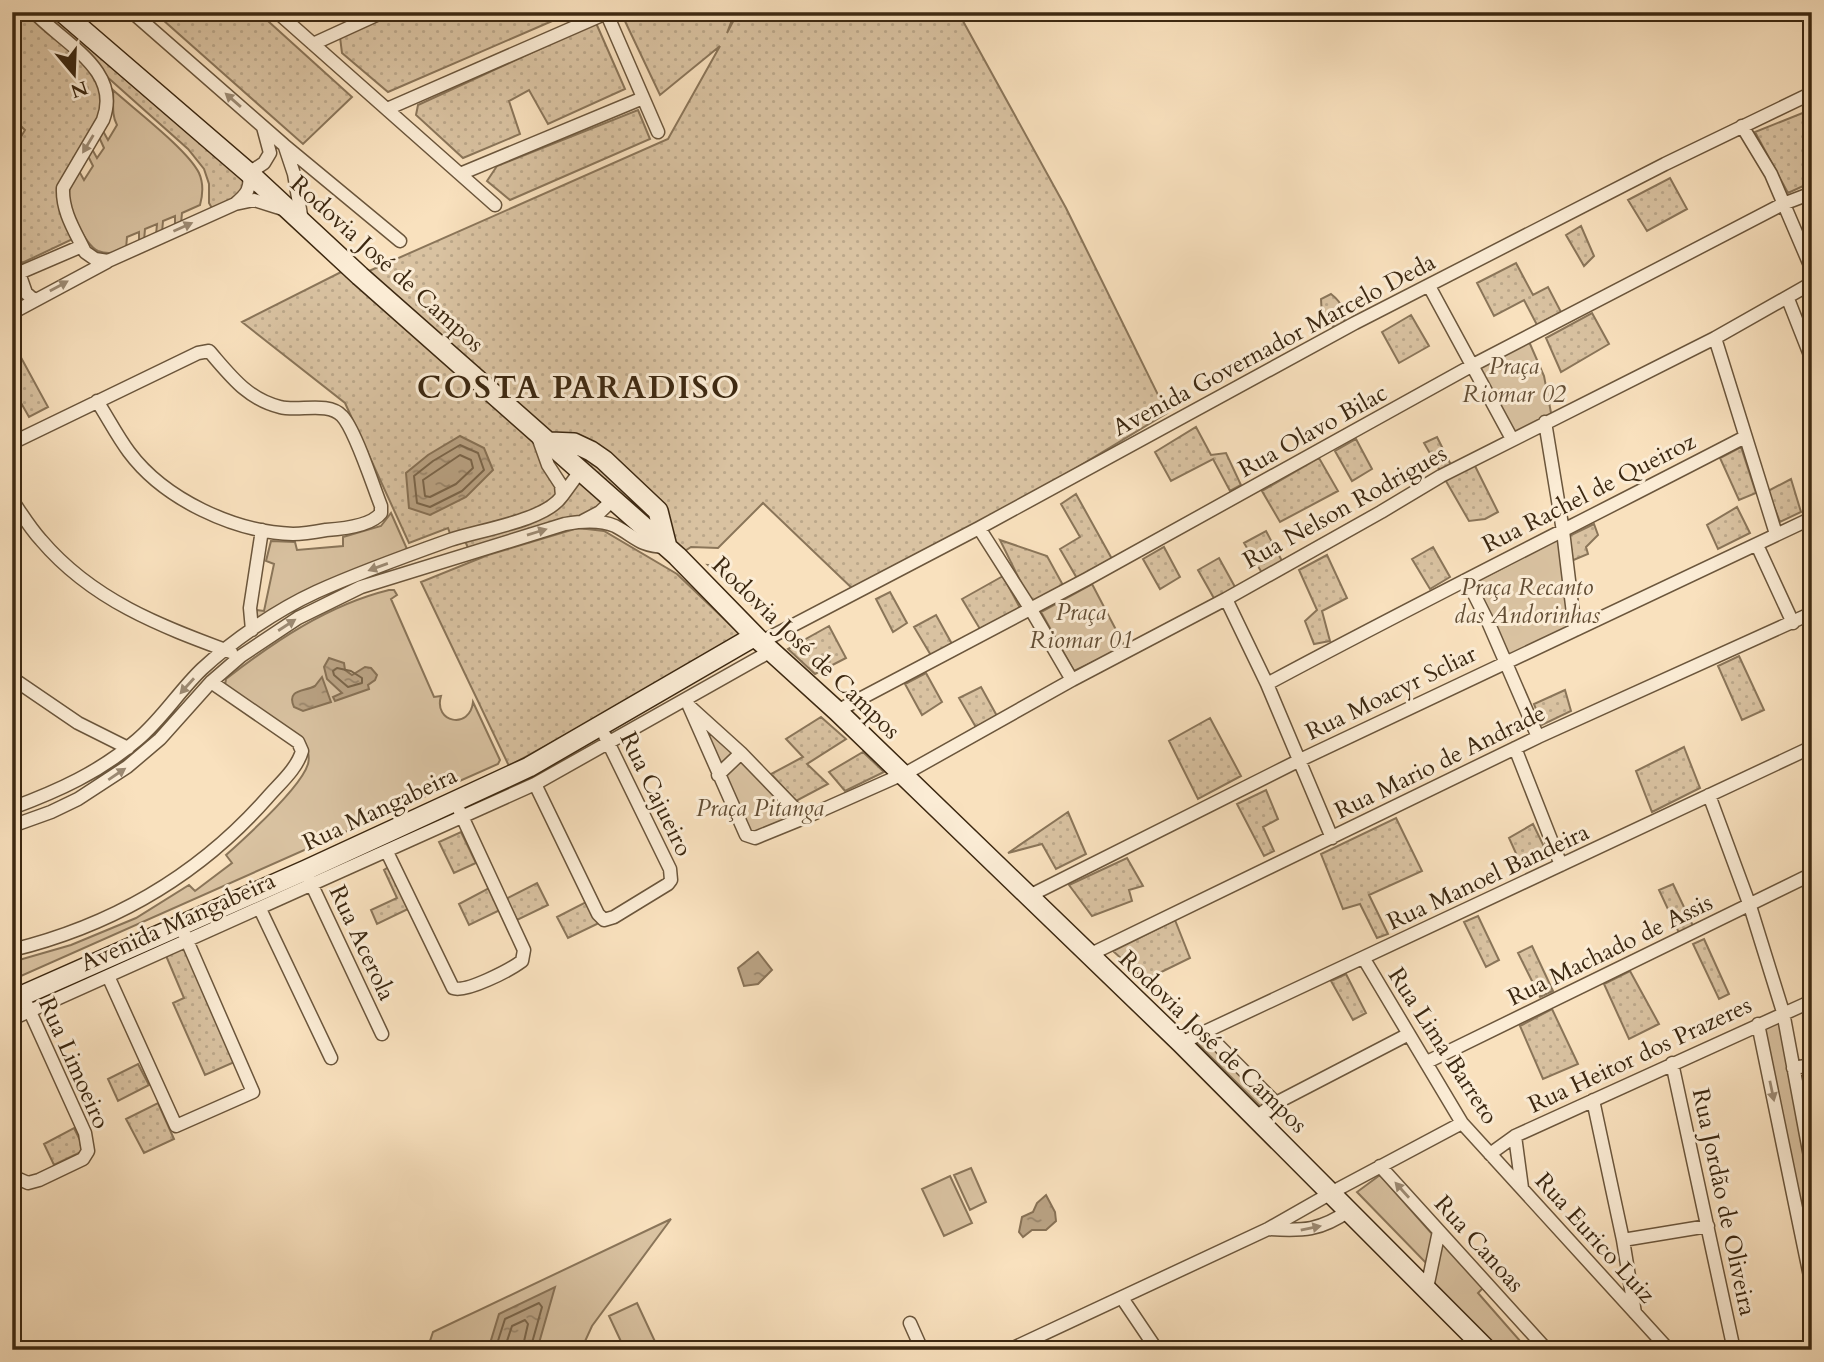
<svg xmlns="http://www.w3.org/2000/svg" width="1824" height="1362" viewBox="0 0 1824 1362" font-family="Cardo,serif">
<defs>
<pattern id="grass-dots" width="8" height="8" patternUnits="userSpaceOnUse" patternTransform="scale(1.75)"><rect width="8" height="8" fill="#d9c2a1"/><path d="M2 2h.1M6 6h.1" fill="none" stroke="#bba78a" stroke-width="1.8" stroke-linecap="round"/></pattern>
<pattern id="water-ripples" width="26" height="14" patternUnits="userSpaceOnUse" patternTransform="scale(1.75)"><rect width="26" height="14" fill="#b9a283"/><path d="M2 4q2-2 4 0t4 0M15 11q2-2 4 0t4 0" fill="none" stroke="#98846a"/></pattern>
</defs>
<rect width="100%" height="100%" fill="#f9e1be"/>
<filter id="stains"><feTurbulence type="fractalNoise" baseFrequency=".00286" numOctaves="4"/><feColorMatrix values="0 0 0 0 .2 0 0 0 0 .09 0 0 0 0 .02 0 0 0 .5 -.17"/></filter>
<radialGradient id="worn" r=".72"><stop offset=".6" stop-color="#630" stop-opacity="0"/><stop offset="1" stop-color="#630" stop-opacity=".3"/></radialGradient>
<path fill="url(#grass-dots)" stroke="#8a7559" stroke-width="2" fill-rule="evenodd" d="M12,12H49L247,183L245,193L213,210L209,203V184L204,169L188,149L96,67L108,98L63,188L77,237L22,263L12,244V152L25,130L12,118Z
M154,12H258L352,97L303,144Z
M396,12H573L388,92L342,53L340,37Z
M635,12H735L727,33L738,12H958L1066,208L1167,413L962,537L856,592L763,503L718,548L691,547L677,556L614,500L600,512L469,550L465,541L452,539L448,528L409,543L345,403L242,322L351,267L360,275L668,139L720,46L660,95L623,17ZM536,431L581,470L562,495Z
M596,23L625,89L548,124L529,90L509,101L520,134L463,158L416,115L418,105Z
M638,110L650,139L510,200L487,181L497,166Z
M1810,110L1812,114V182L1788,193L1755,132Z
M1670,178L1687,209L1647,231L1628,200Z
M1581,226L1594,256L1584,266L1566,235Z
M1516,263L1533,295L1548,287L1561,312L1537,325L1524,300L1494,316L1477,283Z
M1331,294C1343,303 1348,316 1342,330C1327,326 1321,315 1321,299Z
M1592,313L1609,344L1561,372L1546,338Z
M1411,315L1429,346L1399,363L1382,332Z
M12,341L48,407L29,417L12,387Z
M1196,427L1211,455L1226,453L1241,485L1230,491L1213,459L1171,481L1155,452Z
M1437,437L1451,465L1472,460L1498,512L1485,519L1469,521L1424,443Z
M1356,439L1372,469L1352,481L1335,451Z
M1741,447L1756,493L1739,500L1720,458Z
M1319,458L1338,491L1280,522L1262,491Z
M1791,479L1801,512L1780,522L1768,491Z
M1076,494L1112,559L1078,580L1060,549L1080,537L1061,504Z
M1737,507L1750,533L1718,549L1707,525Z
M1594,524L1598,535L1586,547L1588,554L1571,561L1567,537Z
M578,528L604,531L677,574L743,637L509,766L421,582L488,555Z
M1266,531L1282,561L1262,573L1244,543Z
M1000,540L1047,556L1064,587L1031,603Z
M1164,547L1180,577L1160,589L1143,559Z
M1433,547L1450,577L1430,589L1412,559Z
M1327,555L1347,598L1322,611L1330,641L1314,644L1305,621L1317,610L1299,570Z
M1219,558L1235,587L1215,600L1198,570Z
M708,565L721,566L764,606V616Z
M1003,576L1020,608L980,629L962,599Z
M890,592L907,623L893,632L876,599Z
M936,615L952,644L932,657L914,627Z
M829,626L846,658L815,674L788,649Z
M1739,656L1764,710L1742,720L1718,666Z
M926,673L942,702L922,715L905,684Z
M981,687L997,716L977,729L959,698Z
M1565,690L1571,711L1542,725L1534,704Z
M821,717L846,739L807,764L828,784L796,801L771,774L803,757L786,739Z
M1210,718L1241,776L1198,799L1169,741Z
M1684,747L1700,788L1652,812L1636,771Z
M863,752L884,772L845,791L829,772Z
M1266,790L1278,819L1263,827L1274,851L1264,856L1237,804Z
M1068,812L1086,854L1056,869L1042,844L1008,853Z
M1396,818L1422,871L1369,895L1388,934L1377,938L1360,904L1343,909L1321,854Z
M1533,824L1549,857L1523,869L1509,838Z
M461,832L476,863L454,873L439,842Z
M1127,858L1143,886L1129,890L1132,901L1092,916L1069,885Z
M389,867L408,909L377,924L371,910L397,898L384,870Z
M537,883L548,905L517,920L506,899Z
M1673,884L1694,928L1680,935L1659,890Z
M489,888L500,910L469,925L459,904Z
M588,901L599,923L568,938L557,917Z
M1478,916L1499,960L1486,967L1464,922Z
M1175,920L1190,958L1145,980L1113,951Z
M1704,939L1729,994L1719,999L1693,944Z
M187,941L239,1060L205,1075L173,1003L184,998L164,951Z
M1532,946L1553,991L1540,997L1518,953Z
M1630,971L1659,1024L1629,1039L1604,984Z
M1346,974L1366,1013L1353,1020L1331,981Z
M1552,1009L1578,1064L1543,1079L1520,1026Z
M138,1064L149,1085L118,1101L108,1079Z
M158,1103L174,1139L144,1153L126,1119Z
M74,1128L85,1150L54,1165L44,1144Z"/>
<path fill="#d9c2a1" stroke="#8a7559" stroke-width="2" d="M113,90C134,109 188,150 199,173C204,184 203,194 200,205L182,213L181,224L175,227V216L163,221L162,233L156,235L157,224L145,229L144,241L139,244V232L127,237L126,249C117,253 108,255 98,251C85,245 67,206 69,192C70,184 75,178 79,171L84,180L93,166L88,156L92,149L97,158L104,148L99,137L103,131L108,140L117,125C111,114 114,103 113,90Z
M1527,337L1544,376L1552,418L1512,439L1473,365Z
M391,513L407,549L259,618L256,615V610L264,611L274,564L266,561L271,541L295,542L297,550L343,546V537L381,526Z
M1562,537L1571,628L1508,656L1474,583Z
M1092,584L1125,647L1074,671L1041,612Z
M389,590H394L397,595L391,599L434,697L441,696C433,723 470,730 473,702L500,760L498,764L12,980V962L71,945L136,918L189,885L195,891L232,863L226,855C245,838 301,787 308,764C310,757 308,750 305,743L225,685L226,679C275,641 328,605 389,590Z
M689,706L804,818L750,838Z
M1783,1012L1812,1169V1286L1758,1024Z
M1205,1039L1269,1103L1261,1107L1196,1042Z
M971,1168L986,1202L970,1210L954,1175Z
M1380,1175L1433,1235L1427,1264L1357,1192Z
M950,1176L972,1223L944,1236L922,1189Z
M671,1219L592,1326L581,1350H427L433,1332Z
M1439,1231L1487,1284L1478,1293L1528,1350H1486L1427,1288Z
M637,1303L658,1348L653,1350H625L609,1316Z"/>
<path fill="url(#water-ripples)" stroke="#877155" stroke-width="2" d="M460,436L484,448L493,470L466,497L430,515L409,508L406,473L428,455Z
M329,658L344,663L345,670L352,675L365,667L371,668L377,675L375,680L368,685L369,689L335,701L333,697L342,693L327,679L324,667Z
M322,677L331,702L303,711L294,707C286,689 304,692 315,686Z
M758,952L772,970L758,984L744,986L738,968Z
M1046,1195L1055,1212L1056,1221L1046,1230H1032L1023,1237L1019,1232L1022,1217L1033,1212L1037,1203Z
M555,1287L537,1350H488L499,1314Z"/>
<g fill="none" stroke-linecap="round" stroke-linejoin="round">
<path stroke="#7a654a" stroke-width="2" d="M460,445L478,453L484,470L462,491L430,507L417,503L414,476L433,461Z
M460,455L471,460L473,468L456,484L430,497L425,496L423,480Z
M337,668L351,671L362,678V683L348,687L334,675L333,671Z
M495,1350L505,1319L539,1303L542,1307L530,1350
M504,1350L512,1326L525,1320L528,1324L522,1350"/>
<g stroke="#6b563c" stroke-width="15">
<path id="street" d="M34,12C64,44 122,70 103,120L63,188C62,212 75,231 85,252L95,259L108,261L235,204L254,200L286,210
M132,12L284,145L400,241
M277,12L495,205
M606,12L658,132
M313,44L383,12
M387,109L609,12
M1742,126L1771,174L1812,270
M285,147L294,174L302,221
M460,174L643,98
M235,204C247,194 251,189 249,173L264,163L270,153L263,127
M19,273L26,293L34,300
M12,276L82,246
M1429,286L1512,439
M1788,299L1812,360
M12,313L107,262
M1715,338L1776,534
M1545,422L1563,531L1575,630
M12,443L198,353L209,351C230,375 247,399 280,407C298,412 328,401 342,416C355,429 373,486 381,506V513C371,526 341,529 326,530C315,532 304,534 293,534C234,532 164,499 129,452C117,436 108,418 97,401
M562,496L581,470
M12,500C21,513 30,528 41,540C92,600 160,626 231,652
M583,521L600,512L614,499
M979,528L1030,608L1072,680
M1757,545L1793,623
M1467,580L1489,624L1538,737
M1226,599L1267,684L1332,838
M252,630L250,608L262,530
M761,642L979,528L1355,323L1665,164L1812,93
M12,678L78,723L128,748
M1267,684C1425,599 1585,520 1745,437
M689,706L741,753L804,818L755,838L746,835Z
M837,711L1087,579L1473,365L1783,204L1812,193
M1515,748L1561,865
M718,775L741,753
M535,784L598,914L604,920L614,917L668,884L671,880L670,869L605,736
M1709,795L1750,906L1783,1012L1812,1167
M12,808C58,791 100,772 137,740C162,719 179,691 202,669C233,640 277,610 316,592C360,572 405,556 450,540C479,530 545,521 562,496L561,485L548,465L538,437
M804,818L910,771L1072,680L1226,599L1381,512L1441,476L1715,338L1812,283
M12,826L51,812L78,799L127,767L160,739L211,682L241,656L298,618L361,587L565,524C581,521 599,519 615,526C636,537 639,546 665,547
M387,852L453,988C466,993 510,970 522,961L524,950L460,812
M309,879L382,1034
M1029,896L1298,761L1812,518
M260,909L331,1058
M12,950C114,925 198,876 267,798C279,784 297,769 302,751L298,742L211,682
M1089,955L1538,737L1812,613
M1364,959L1462,1123L1669,1350
M108,976L176,1126L253,1092L185,936
M12,1019L535,784L771,651
M1758,1024L1812,1286
M1206,1033L1276,1103
M1181,1043L1812,747
M1427,1062L1812,874
M1672,1063L1734,1350
M1793,1068L1812,1065
M1593,1100L1623,1240L1635,1313
M1256,1117L1276,1103L1407,1035
M1515,1136L1522,1188
M1490,1154L1515,1136L1812,1001
M1380,1166L1547,1350
M12,1176L28,1183L39,1180L83,1159L88,1151L85,1133L27,1005
M1269,1229C1303,1231 1320,1231 1350,1210
M1623,1240L1708,1226
M1427,1288L1439,1231
M1122,1298L1157,1350
M910,1323L922,1350
M1009,1350L1268,1229L1340,1188L1462,1123"/>
</g>
<g stroke="#3c2811" stroke-width="22">
<path id="secondary" d="M62,12L249,173L360,276L677,556L761,642L837,711L1181,1043L1487,1350
M550,442L574,443L591,451L604,460L658,511L667,547
M12,1000L306,870L529,767L755,636"/>
</g>
<use href="#street" stroke="#fbecd5" stroke-width="12"/>
<use href="#secondary" stroke="#fbecd5" stroke-width="19"/>
</g>
<defs><path id="oneway-solid" d="M-6-.8H1V-3.2L6.5 0L1 3.2V.8H-6Z" transform="scale(1.75)"/></defs>
<g fill="#9c8a73">
<use href="#oneway-solid" transform="translate(233 100) rotate(-139)"/>
<use href="#oneway-solid" transform="translate(88 144) rotate(121)"/>
<use href="#oneway-solid" transform="translate(183 227) rotate(-24)"/>
<use href="#oneway-solid" transform="translate(59 286) rotate(-29)"/>
<use href="#oneway-solid" transform="translate(537 532) rotate(-17)"/>
<use href="#oneway-solid" transform="translate(378 567) rotate(160)"/>
<use href="#oneway-solid" transform="translate(287 625) rotate(-33)"/>
<use href="#oneway-solid" transform="translate(187 686) rotate(132)"/>
<use href="#oneway-solid" transform="translate(117 774) rotate(-34)"/>
<use href="#oneway-solid" transform="translate(1772 1091) rotate(78)"/>
<use href="#oneway-solid" transform="translate(1402 1190) rotate(-132)"/>
<use href="#oneway-solid" transform="translate(1311 1228) rotate(-12)"/>
</g>
<g text-anchor="middle" dominant-baseline="central" stroke-width="6" stroke-linejoin="round" paint-order="stroke">
<g font-size="24" fill="#3c2811" stroke="#fbecd5">
<text transform="translate(387 264) rotate(42)">Rodovia José de Campos</text>
<text transform="translate(1274 345) rotate(-28)">Avenida Governador Marcelo Deda</text>
<text transform="translate(1313 431) rotate(-29)">Rua Olavo Bilac</text>
<text transform="translate(1589 493) rotate(-27)">Rua Rachel de Queiroz</text>
<text transform="translate(1345 507) rotate(-29)">Rua Nelson Rodrigues</text>
<text transform="translate(806 648) rotate(44)">Rodovia José de Campos</text>
<text transform="translate(1391 693) rotate(-26)">Rua Moacyr Scliar</text>
<text transform="translate(1440 762) rotate(-26)">Rua Mario de Andrade</text>
<text transform="translate(656 794) rotate(64)">Rua Cajueiro</text>
<text transform="translate(380 809) rotate(-25)">Rua Mangabeira</text>
<text transform="translate(1488 877) rotate(-25)">Rua Manoel Bandeira</text>
<text transform="translate(178 922) rotate(-24)">Avenida Mangabeira</text>
<text transform="translate(362 943) rotate(65)">Rua Acerola</text>
<text transform="translate(1610 950) rotate(-26)">Rua Machado de Assis</text>
<text transform="translate(1213 1042) rotate(44)">Rodovia José de Campos</text>
<text transform="translate(1443 1046) rotate(57)">Rua Lima Barreto</text>
<text transform="translate(1640 1055) rotate(-25)">Rua Heitor dos Prazeres</text>
<text transform="translate(74 1063) rotate(66)">Rua Limoeiro</text>
<text transform="translate(1724 1202) rotate(78)">Rua Jordão de Oliveira</text>
<text transform="translate(1595 1238) rotate(48)">Rua Eurico Luiz</text>
<text transform="translate(1479 1244) rotate(48)">Rua Canoas</text>
</g>
<g font-size="24" font-style="italic" fill="#634e35" stroke="#fbecd5">
<text x="1514" y="366">Praça<tspan x="1514" dy="28">Riomar 02</tspan></text>
<text x="1527" y="587">Praça Recanto<tspan x="1527" dy="28">das Andorinhas</tspan></text>
<text x="1081" y="612">Praça<tspan x="1081" dy="28">Riomar 01</tspan></text>
<text x="760" y="808">Praça Pitanga</text>
</g>
<g font-size="32" font-weight="bold" letter-spacing="2" fill="#3c2811" stroke="#fbecd5">
<text x="579" y="388">COSTA PARADISO</text>
</g>
</g>
<rect width="1824" height="1362" fill="none" stroke="#f9e1be" stroke-width="42"/>
<rect x="14" y="14" width="1796" height="1334" fill="none" stroke="#3c2811" stroke-width="3.5"/>
<rect x="21" y="21" width="1782" height="1320" fill="none" stroke="#3c2811" stroke-width="2"/>
<g transform="translate(74 74) rotate(161)" stroke="#fbecd5" stroke-width="5" paint-order="stroke">
<path d="M0-5L12 26L0 18L-12 26Z" fill="#3c2811"/>
<text y="-10" font-size="19" font-weight="bold" text-anchor="middle" fill="#3c2811">N</text>
</g>
<rect width="100%" height="100%" filter="url(#stains)"/>
<rect width="100%" height="100%" fill="url(#worn)"/>
</svg>
